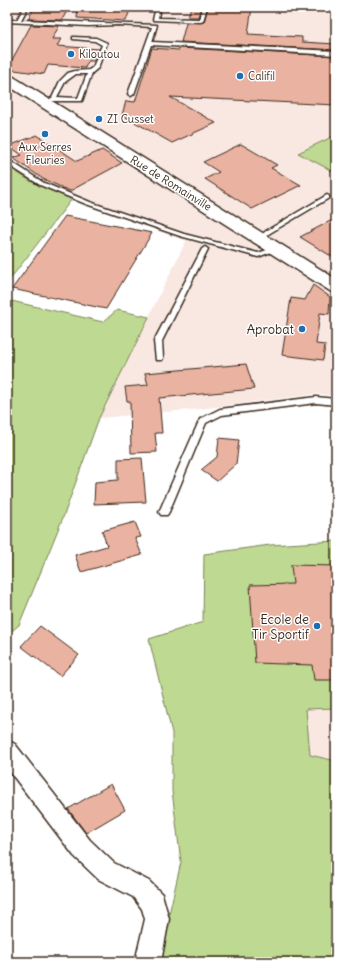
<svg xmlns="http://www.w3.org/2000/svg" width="343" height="969" viewBox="0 0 343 969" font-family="Delius,sans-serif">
<rect width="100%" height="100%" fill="#fff"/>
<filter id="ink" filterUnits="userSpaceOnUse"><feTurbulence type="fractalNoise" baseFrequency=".025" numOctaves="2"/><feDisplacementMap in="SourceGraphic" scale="8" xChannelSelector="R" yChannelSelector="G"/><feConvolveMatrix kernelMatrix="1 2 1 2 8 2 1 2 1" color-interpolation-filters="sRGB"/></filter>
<g filter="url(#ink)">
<path fill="#f9e8e2" d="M7,7H336V396L317,394L200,409L99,418L186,241L57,194L32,182L7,166Z
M336,708V761L310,756L305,709Z"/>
<path fill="#bed991" stroke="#7c8258" d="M336,135V173L298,153Z
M7,166L32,182L72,199L7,283Z
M7,300L103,322L117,310L149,317L99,418L64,515L19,625L7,635Z
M336,541V708L306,709L310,755L336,761V962H158L181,862L172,791V733L149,639L203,622L204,554L270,545Z"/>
<path fill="#eab2a0" stroke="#3b2a1e" d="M35,7H69L62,20L28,19Z
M78,7H131L126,21L77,18Z
M191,7H201L198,17H188Z
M208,7H252L248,34L302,37V42L336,44V50L181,42L186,23L204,22Z
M31,25L59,26L52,39H61L57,46L99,49L94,61H88L85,68L48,65L44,74L7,69Z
M152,48L179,50V48L336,56V105L170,97L216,123L172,143L122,115L126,101L135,102Z
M37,135L77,161L102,150L122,163L70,191L43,179L13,158L22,155L9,146Z
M241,144L277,165L271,168L301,185L252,209L205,179L219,172L203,162Z
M65,216L152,233L106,309L12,289Z
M336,218V259L300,237Z
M313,285L330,297L329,314L320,313L316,344L325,345L323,360L282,355L291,298L305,300Z
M246,364L254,389L159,398L162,433H155L157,452L131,453L130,401H127L125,387L148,385L145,373Z
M219,438L239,440L236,464L217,481L201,470L217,457Z
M142,458L146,502L94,504L95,482L118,480V459Z
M135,522L141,537L135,538L142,555L81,572L75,555L107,546L102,531Z
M291,565L336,566V680H314L312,665L255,663L250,585L293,584Z
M40,626L79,655L60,676L21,646Z
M111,784L125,810L86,833L68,809Z"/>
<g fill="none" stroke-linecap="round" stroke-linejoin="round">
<g stroke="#3b2a1e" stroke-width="3">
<path id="lane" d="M24,7H28L21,20L157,25L152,42L336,51V55L151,45L134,94L131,96L128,94L152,27L118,25L88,26L7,22V20H17Z
M156,7H160L158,18L199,19L203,7H207L203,21L201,22L153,20Z
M73,37L96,38L107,43L98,68L92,73L82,101H55L42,104V102L52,98L60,81L68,73L75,71L89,70L93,67L102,45L95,41L73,39ZM76,74H87L78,98L57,97L65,82Z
M7,159L44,183L90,202L184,234L258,253L276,247L279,249L258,257L180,236L86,204L40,185L7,164Z
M327,195L329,196V198L270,233L260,241L257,239L266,231Z
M205,247L208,249L162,341L163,358L162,360H156L154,341L202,249Z
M316,397L336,399V405L316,403L222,415L206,423L169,512L167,515H161L159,512L200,419L220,409Z"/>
</g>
<g stroke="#3b2a1e" stroke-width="3">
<path id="street" d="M7,740L15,744L90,840L114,863L149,881L162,894L169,919L161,962H135L145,919L142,909L133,897L98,879L74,856L7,768Z"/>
</g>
<g stroke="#3b2a1e" stroke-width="3">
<path id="primary" d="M7,75L12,76L336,279V293L330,291L7,85Z"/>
</g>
<use href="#lane" fill="#fff" fill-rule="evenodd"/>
<use href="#street" fill="#fff" fill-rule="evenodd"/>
<use href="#primary" fill="#fff" fill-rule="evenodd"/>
</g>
<defs><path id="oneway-chevron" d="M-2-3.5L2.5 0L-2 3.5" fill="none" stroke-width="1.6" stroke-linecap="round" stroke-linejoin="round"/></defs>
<use stroke="#a79f9a" href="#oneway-chevron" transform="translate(179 20) rotate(2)"/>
</g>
<g fill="#1f6fb2" stroke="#fff" stroke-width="1.5">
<circle cx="71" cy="54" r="4"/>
<circle cx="240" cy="76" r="4"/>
<circle cx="99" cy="119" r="4"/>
<circle cx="45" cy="134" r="4"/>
<circle cx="302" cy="329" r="4"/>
<circle cx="317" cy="626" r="4"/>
</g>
<g text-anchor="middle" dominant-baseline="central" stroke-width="3" stroke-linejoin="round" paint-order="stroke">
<g font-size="11" fill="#3b2a1e" stroke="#fff" text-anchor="start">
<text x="79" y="54">Kiloutou</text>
<text x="248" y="76">Califil</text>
<text x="107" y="119">ZI Cusset</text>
<text x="45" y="147" text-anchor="middle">Aux Serres<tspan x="45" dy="13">Fleuries</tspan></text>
</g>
<g font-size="11" fill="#3b2a1e" stroke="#fff">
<text transform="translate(171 183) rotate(32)">Rue de Romainville</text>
</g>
<g font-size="13" fill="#3b2a1e" stroke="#fff" text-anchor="end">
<text x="294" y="329">Aprobat</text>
<text x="309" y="619">Ecole de<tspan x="309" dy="15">Tir Sportif</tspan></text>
</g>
</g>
<rect width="343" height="969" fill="none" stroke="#fff" stroke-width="24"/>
<rect x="12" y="12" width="319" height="945" fill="none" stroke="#3b2a1e" stroke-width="1.5" filter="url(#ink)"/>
</svg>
